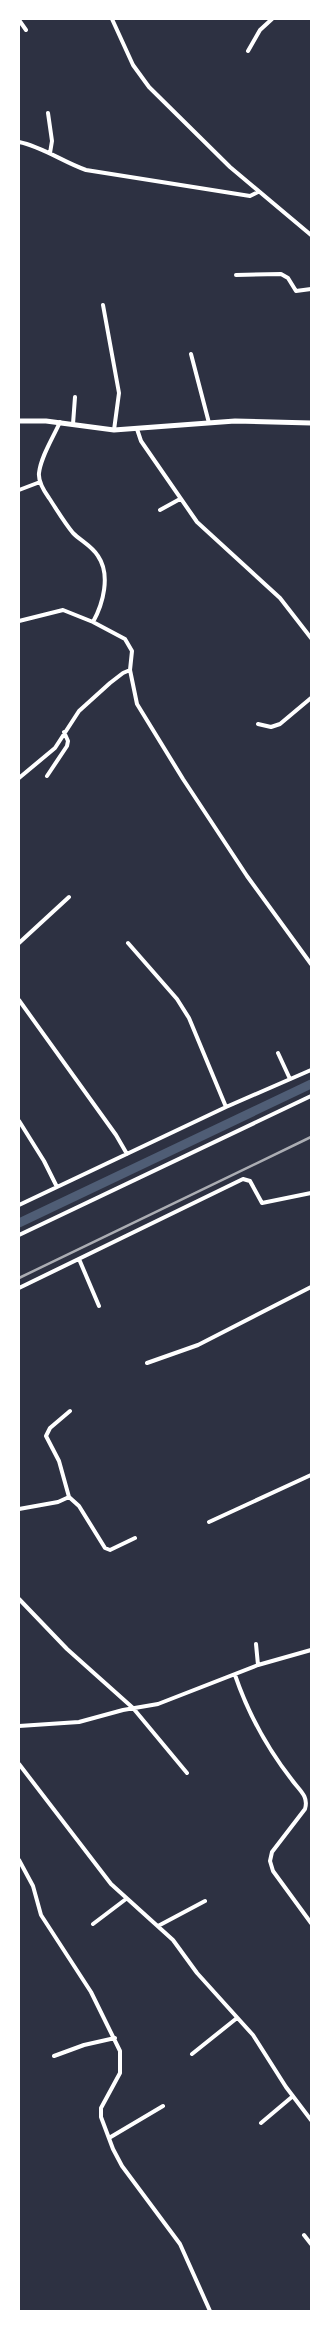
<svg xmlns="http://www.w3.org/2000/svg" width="330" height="2330" viewBox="0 0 330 2330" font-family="Mulish,sans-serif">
<rect width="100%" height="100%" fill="#2d3142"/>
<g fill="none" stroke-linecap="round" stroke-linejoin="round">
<path stroke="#4f5d75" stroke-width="9" d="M19,1223L311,1084"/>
<path stroke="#fff" stroke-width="4" d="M112,19L133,65L149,87L230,167L311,235
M19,20L26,30
M248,51L260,30L272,19
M48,113L52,141L50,153
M19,142C43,147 63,162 86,170L250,196L258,192
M236,275L281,274L288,278L296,291L311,289
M103,305L119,393L114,430
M191,354L209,423
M60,422C53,438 41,456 39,473C38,482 44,491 49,498C57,510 64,522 73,533C81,541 92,546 98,556C111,575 103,604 93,622
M73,424L75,397
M137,429L141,441L197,522L280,598L311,638
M19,490L40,482
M160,510L180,499
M19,621L63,610L93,622L125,639L132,651L130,670L137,704L183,779L247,876L311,964
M258,724L271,727L280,724L311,698
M47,776L67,746L68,741L64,732
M19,778L55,748L79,711L110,683L123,673L130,670
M19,943L69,897
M128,943L177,999L189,1018L226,1107
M19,1000L116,1135L127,1154
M278,1053L290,1079
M19,1121L44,1161L57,1187
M19,1205L226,1107L311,1070
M19,1235L311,1096
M79,1259L99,1306
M19,1288L243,1179L250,1181L262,1203L311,1193
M147,1363L198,1345L311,1287
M69,1497L79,1506L105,1548L110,1550L135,1538
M19,1509L58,1502L69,1497L59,1461L46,1436L50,1428L70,1411
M209,1522L311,1475
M19,1599L67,1649L133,1708L187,1773
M256,1644L258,1665
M235,1675C248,1713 267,1748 292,1780C299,1790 309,1796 305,1809L272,1852L270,1861L273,1871L311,1923
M19,1726L79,1722L123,1710L158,1704L258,1665L311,1650
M19,1764L111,1884L173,1940L197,1973L253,2035L286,2087L311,2120
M19,1860L33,1886L41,1915L91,1992L120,2051V2073L101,2108V2117L113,2149L122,2166L180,2244L210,2311
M93,1924L126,1899
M158,1926L205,1901
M192,2054L237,2018
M54,2056L84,2045L115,2038
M261,2123L293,2096
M109,2138L163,2106
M304,2235L311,2244"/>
<path stroke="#fff" stroke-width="5" d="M19,421H46L114,430L235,421L311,423"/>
<path stroke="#abadb3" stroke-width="2.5" d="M19,1278L311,1137"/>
</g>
<rect width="330" height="2330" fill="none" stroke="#ffffff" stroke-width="40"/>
</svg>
